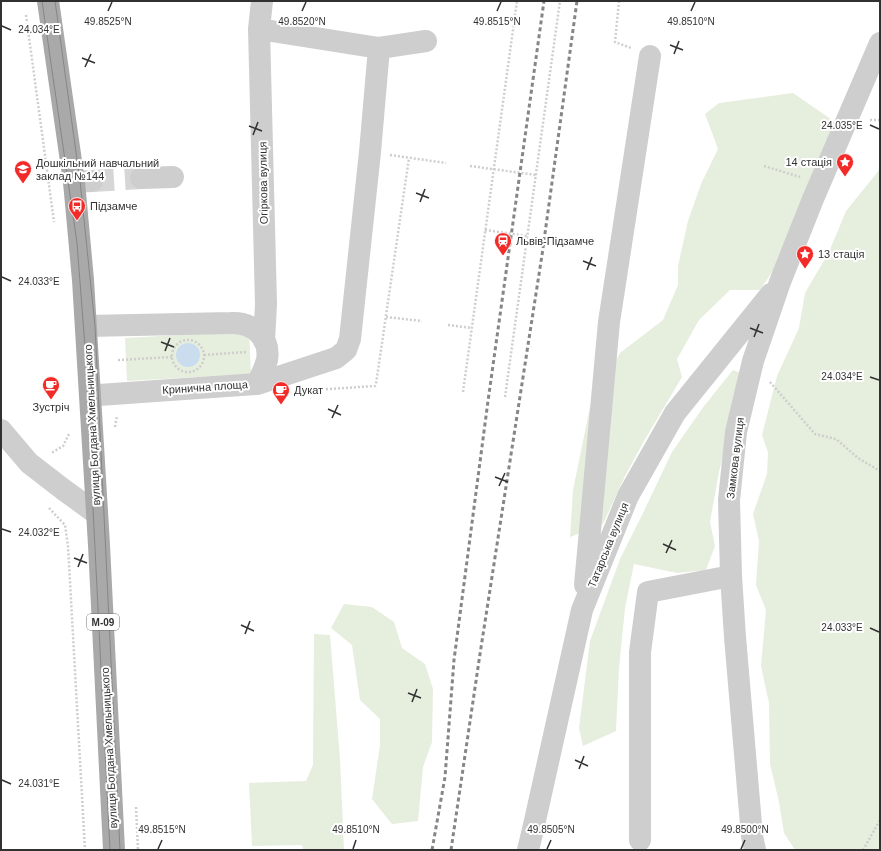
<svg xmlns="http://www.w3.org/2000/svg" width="881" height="851" viewBox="0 0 881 851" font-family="Helvetica,sans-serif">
<rect width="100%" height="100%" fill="#fff"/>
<path fill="#e6eede" d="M793,93L835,122L782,257L760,290H730L699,320L677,359L682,377L644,441L625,476L603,524L570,537L573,490L590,407L620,353L663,320L678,285V266L688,221L701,184L718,149L705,114L719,103Z
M880,169V850H795L784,833L779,802L770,764L769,703L761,666L766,610L756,585L759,541L753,514L767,474L768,452L762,435L777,376L799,328L805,293L829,252L846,211Z
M249,331L251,374L127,381L125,338Z
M733,370L746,375L735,404L719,472L710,522L715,546L706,570L677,573L634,564L625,608L619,668L616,731L583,746L579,728L590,641L620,559L644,511L672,452L704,406Z
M344,604L372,607L394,622L402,648L425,664L433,689L432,742L423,767L418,821L392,824L372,799L380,745V719L360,700L352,645L331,628Z
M314,634L330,635L340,759L344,850H303L302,845L252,846L249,783L306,781L313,765Z"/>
<path fill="#c9ddef" d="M176 355a12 12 0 1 1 24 0a12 12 0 1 1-24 0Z"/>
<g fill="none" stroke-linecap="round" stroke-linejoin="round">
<path stroke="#d6d6d6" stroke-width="22" stroke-dasharray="22 11" stroke-linecap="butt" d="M92,181L141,178"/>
<path stroke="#cecece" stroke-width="2.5" stroke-dasharray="2 2" stroke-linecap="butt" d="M619,1L615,42L631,48
M26,15L54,222
M870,120H880
M390,155L446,163
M470,166L536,175
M764,166L800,177
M485,230L527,236
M386,317L422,321
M448,325L472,328
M172 356a16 16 0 1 1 32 0a16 16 0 1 1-32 0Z
M204,355L246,352
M118,360L173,357
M770,382L815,434L836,439L858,458L880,471
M314,390L375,386L376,384L409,158
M463,392L517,1
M505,397L560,1
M115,427L117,416
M52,452H53L63,446L69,434
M49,508L65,525L68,546L85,850
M136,807L138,850
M863,850L880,820"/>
<path stroke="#cecece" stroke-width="22" d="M262,1L259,29L266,304L264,341
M259,29L379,48L426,41
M141,178L173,177
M74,182L92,181
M86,326L231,323C252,322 271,337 267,360C265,368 261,376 257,384
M90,394L99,395L257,384L336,358L346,350L350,339L370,152L379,48
M1,430L29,463L64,490L97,514
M585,585L609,322L650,56
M640,840V652L648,592L731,576
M528,850L534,825L582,610L628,496L675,413L771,294
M755,850L752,836L735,637L731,576L729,500L736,432L753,361L780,282L813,199L880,43"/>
<path stroke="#a9a9a9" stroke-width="22" d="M48,1L74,182L83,280L99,545L114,850"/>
<path stroke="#868686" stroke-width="1" d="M42,1L77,243L85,347L110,850
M55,1L80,181L95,326L120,850"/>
<path stroke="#868686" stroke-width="3" stroke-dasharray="4 3" stroke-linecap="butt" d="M432,850L445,777L454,660L488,401L544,1
M451,850L480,654L542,255L577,1"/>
</g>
<path fill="none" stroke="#313131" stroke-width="1.5" d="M108,11L112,2M302,11L306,2M497,11L501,2M691,11L695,2M2,26L11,30M670,45L683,50M674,54L679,41M82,58L95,63M85,67L91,54M870,125L879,129M249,126L262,131M253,135L258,122M416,193L429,198M420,202L425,189M583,261L596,266M587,270L592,257M2,277L11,281M750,328L763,333M754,337L759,324M161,342L174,347M165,351L170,338M870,377L879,380M328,409L341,415M332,418L338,405M495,477L508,482M499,486L505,473M2,529L11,532M663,544L676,550M666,553L672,540M74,558L87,563M78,567L83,554M241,625L254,631M870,628L879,632M245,634L250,621M408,693L421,698M412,702L417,689M575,760L588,766M579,769L584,756M2,780L11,784M158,849L162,840M353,849L356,840M547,849L551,840M741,849L745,840"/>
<defs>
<g id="sight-pin" transform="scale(0.9)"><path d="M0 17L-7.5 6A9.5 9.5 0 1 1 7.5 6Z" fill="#f22a28" stroke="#fff"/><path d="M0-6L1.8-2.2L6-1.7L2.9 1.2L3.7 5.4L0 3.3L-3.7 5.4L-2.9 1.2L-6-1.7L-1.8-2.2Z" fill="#fff"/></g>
<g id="school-pin" transform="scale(0.9)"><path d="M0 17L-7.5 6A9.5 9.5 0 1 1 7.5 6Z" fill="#f22a28" stroke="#fff"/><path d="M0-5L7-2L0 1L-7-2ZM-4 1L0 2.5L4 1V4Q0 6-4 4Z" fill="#fff"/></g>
<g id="bus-pin" transform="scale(0.9)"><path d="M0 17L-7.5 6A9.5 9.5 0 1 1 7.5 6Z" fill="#f22a28" stroke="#fff"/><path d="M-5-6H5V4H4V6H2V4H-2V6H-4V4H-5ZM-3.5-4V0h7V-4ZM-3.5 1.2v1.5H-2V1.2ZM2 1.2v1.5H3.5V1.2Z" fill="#fff"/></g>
<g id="station-pin" transform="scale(0.9)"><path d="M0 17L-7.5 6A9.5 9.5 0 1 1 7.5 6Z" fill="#f22a28" stroke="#fff"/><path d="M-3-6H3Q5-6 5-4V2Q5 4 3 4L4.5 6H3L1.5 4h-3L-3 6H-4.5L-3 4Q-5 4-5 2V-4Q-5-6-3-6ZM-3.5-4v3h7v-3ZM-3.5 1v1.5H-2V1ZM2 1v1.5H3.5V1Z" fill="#fff"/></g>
<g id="cafe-pin" transform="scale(0.9)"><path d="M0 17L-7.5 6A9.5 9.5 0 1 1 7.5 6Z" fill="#f22a28" stroke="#fff"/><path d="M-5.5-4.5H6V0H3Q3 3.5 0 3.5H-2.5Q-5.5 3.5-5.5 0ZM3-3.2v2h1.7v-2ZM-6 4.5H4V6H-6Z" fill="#fff"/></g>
</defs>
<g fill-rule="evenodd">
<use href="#sight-pin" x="845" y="162"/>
<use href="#school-pin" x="23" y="169"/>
<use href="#bus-pin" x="77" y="206"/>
<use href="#station-pin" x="503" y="241"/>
<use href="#sight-pin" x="805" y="254"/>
<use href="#cafe-pin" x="51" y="385"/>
<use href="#cafe-pin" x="281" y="390"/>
</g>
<g text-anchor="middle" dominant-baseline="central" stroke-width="4" stroke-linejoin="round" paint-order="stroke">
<rect fill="#fff" stroke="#6f6f6f" stroke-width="1" x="87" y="614" width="32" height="16" rx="3"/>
<g font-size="10" font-weight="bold" fill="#313131">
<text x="103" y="622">М-09</text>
</g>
<g font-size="11" fill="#313131" stroke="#fff" text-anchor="start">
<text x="832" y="162" text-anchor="end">14 стація</text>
<text x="36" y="163">Дошкільний навчальний<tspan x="36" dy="13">заклад №144</tspan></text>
<text x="90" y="206">Підзамче</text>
<text x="516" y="241">Львів-Підзамче</text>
<text x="818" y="254">13 стація</text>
<text x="294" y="390">Дукат</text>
<text x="51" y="407" text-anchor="middle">Зустріч</text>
</g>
<g font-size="11" fill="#313131" stroke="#fff">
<text transform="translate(263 183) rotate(-91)">Огіркова вулиця</text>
<text transform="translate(205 387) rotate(-4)">Кринична площа</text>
<text transform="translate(92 425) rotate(-93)">вулиця Богдана Хмельницького</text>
<text transform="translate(735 458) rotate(-83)">Замкова вулиця</text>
<text transform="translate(608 545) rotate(-68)">Татарська вулиця</text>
<text transform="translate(109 748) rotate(-93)">вулиця Богдана Хмельницького</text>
</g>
</g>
<g font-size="10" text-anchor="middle" fill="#313131" stroke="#fff" stroke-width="4" stroke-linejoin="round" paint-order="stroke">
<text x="302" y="25">49.8520°N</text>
<text x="108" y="25">49.8525°N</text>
<text x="497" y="25">49.8515°N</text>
<text x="691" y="25">49.8510°N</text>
<text x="39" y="33">24.034°E</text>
<text x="842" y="129">24.035°E</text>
<text x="39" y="285">24.033°E</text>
<text x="842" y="380">24.034°E</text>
<text x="39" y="536">24.032°E</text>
<text x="842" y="631">24.033°E</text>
<text x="39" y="787">24.031°E</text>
<text x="162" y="833">49.8515°N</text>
<text x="356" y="833">49.8510°N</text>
<text x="551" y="833">49.8505°N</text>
<text x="745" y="833">49.8500°N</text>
</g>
<rect width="881" height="851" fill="none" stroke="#313131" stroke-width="4"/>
</svg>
